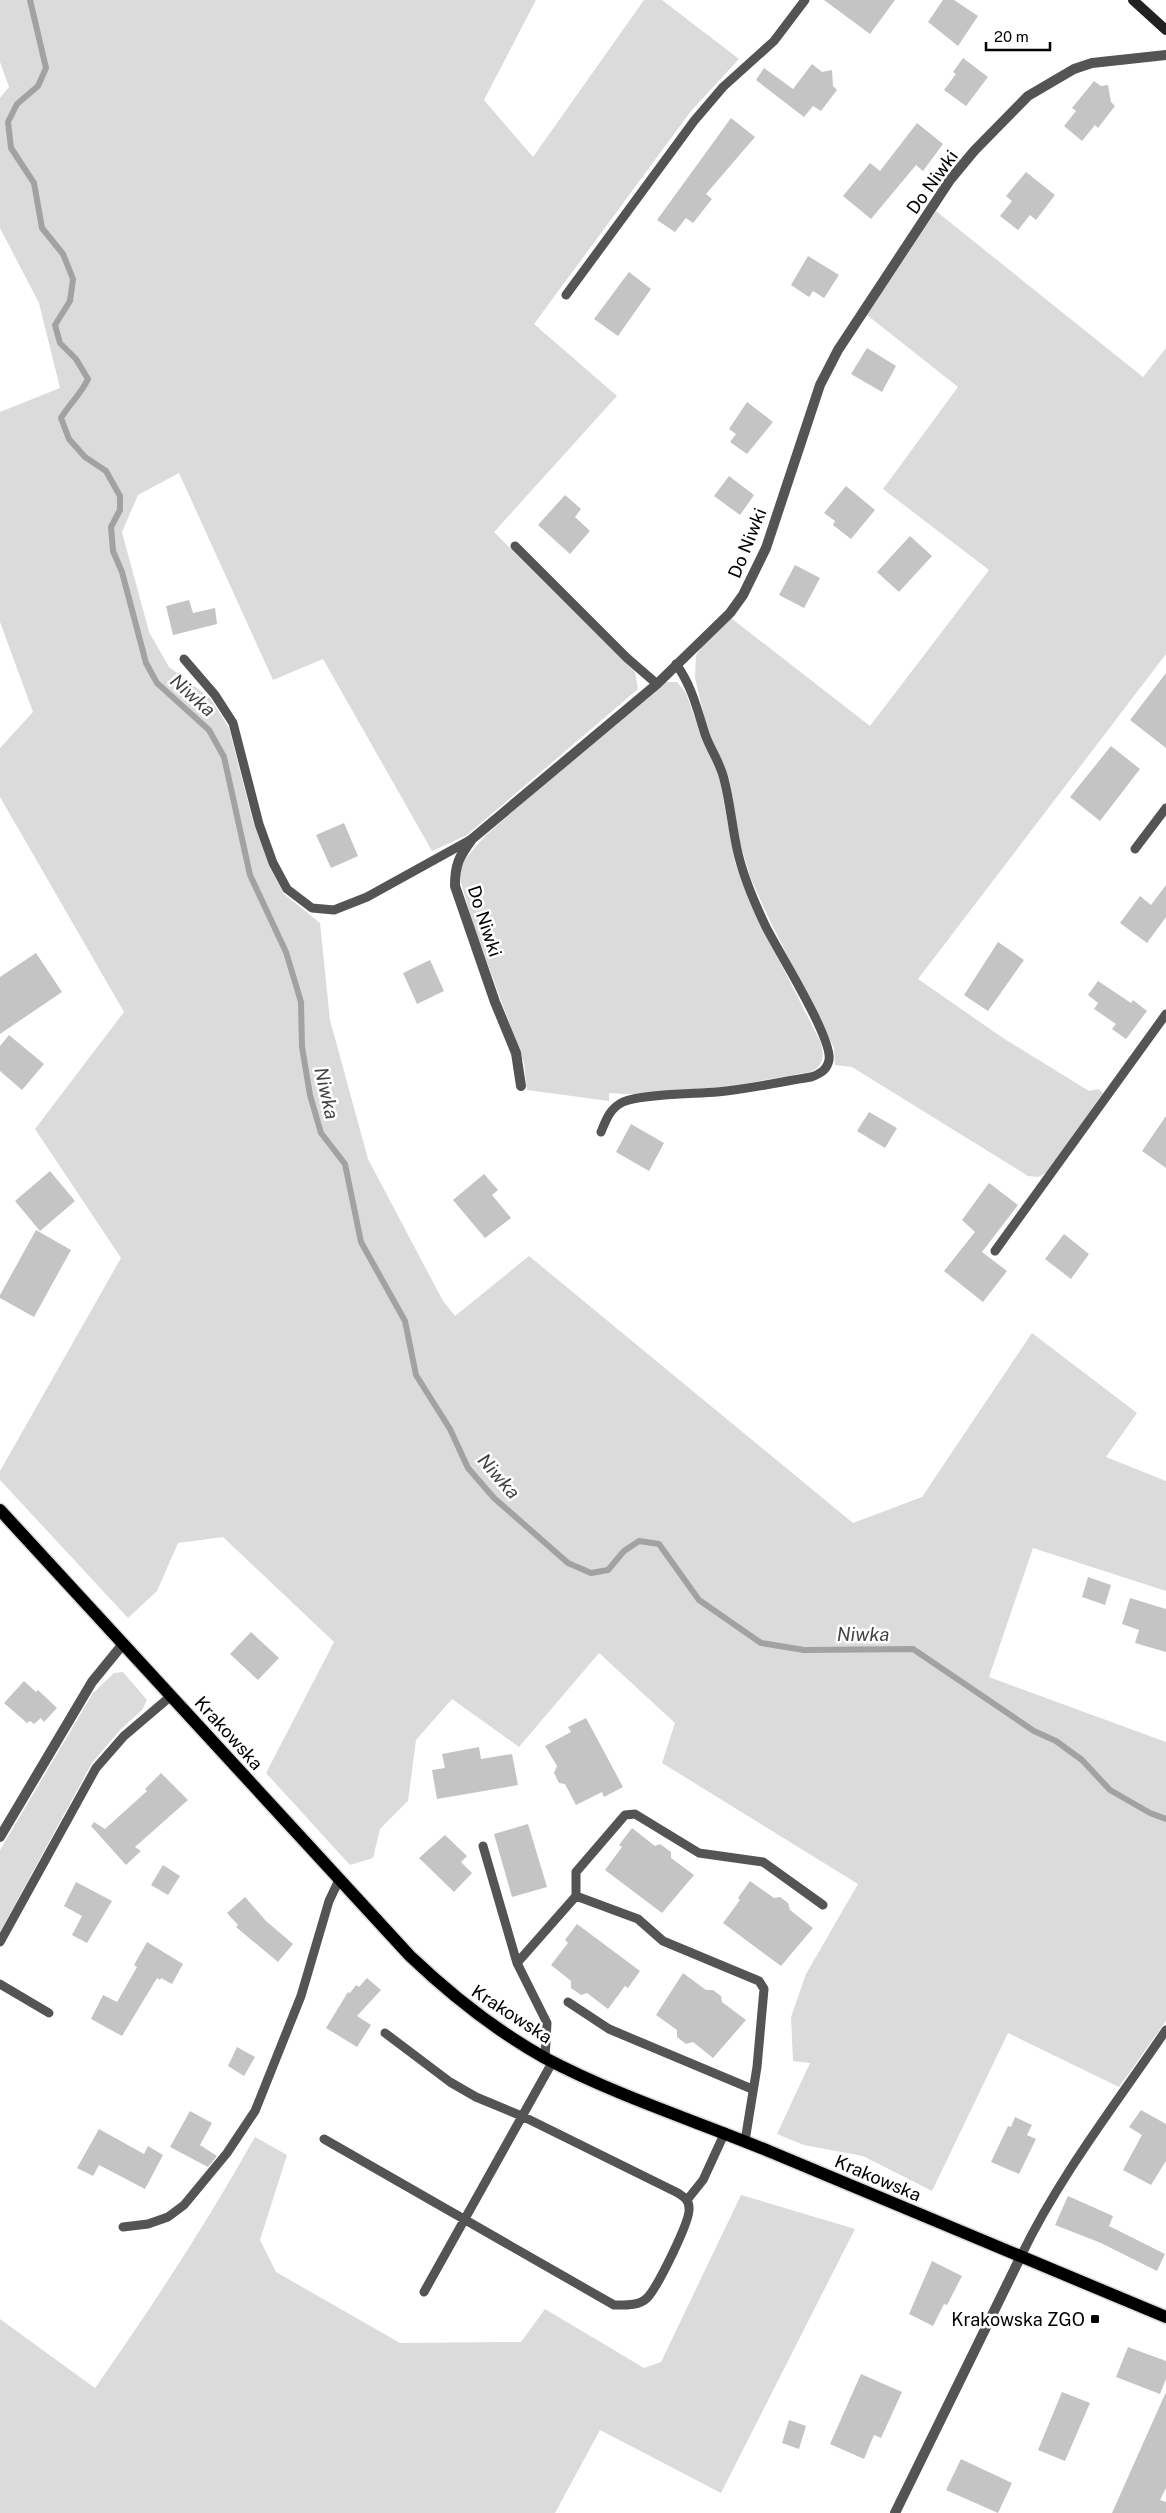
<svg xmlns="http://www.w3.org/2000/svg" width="1166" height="2513" viewBox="0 0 1166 2513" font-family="'Public Sans',sans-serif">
<rect width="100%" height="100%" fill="#fff"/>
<path fill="#dbdbdb" d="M0,0H536L484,100L533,157L644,0H662L739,59L691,111L534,324L617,396L494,532L635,672L638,689L467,835L432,851L323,659L273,680L179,473L138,495L122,532L149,632L169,667L210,698L229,728L253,821L269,866L284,894L320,923L330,1020L368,1159L443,1301L455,1316L529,1256L853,1523L922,1497L1032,1333L1137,1413L1106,1457L1166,1481V1591L1033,1548L989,1677L1166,1742V2021L1119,2087L1008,2033L932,2191L863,2156L804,2145L777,2134L810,2063L793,2061L791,2017L806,1974L858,1884L662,1763L675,1723L599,1653L519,1747L452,1699L416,1740L408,1801L380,1829L373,1858L350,1865L266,1773L334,1642L223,1537L178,1543L157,1591L128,1618L0,1480V1471L121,1258L35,1129L124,1012L0,797V748L33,712L0,622V412L60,388L39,303L0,228V98L9,87L0,62Z
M936,211L1143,377L1166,348V654L918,979L1003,1038L1089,1091L1098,1089L1103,1093L1048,1172L1038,1177L1028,1176L852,1067L835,1065L834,1048L770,921L751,879L740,843L729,778L707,728L695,678L696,655L705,643L731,618L870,726L989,570L883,489L958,387L867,315Z
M666,682H677L686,693L700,733L714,760L720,781L735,863L751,905L820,1041C825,1055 824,1066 810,1072C745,1083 676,1099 609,1093V1101L527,1090L524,1063L473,924L461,882V864L486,835L601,735Z
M123,1672L147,1700L142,1710L120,1730L92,1763L0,1932V1850L93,1693L114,1673Z
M255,2137L287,2155L260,2240L276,2272L400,2343L521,2342L545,2309L644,2368L661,2362L741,2195L855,2229L721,2493L600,2430L555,2513H0V2319L95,2388C152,2307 206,2224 255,2137Z"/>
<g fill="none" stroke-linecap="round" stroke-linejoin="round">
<path stroke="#a2a2a2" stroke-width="6" d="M30,0L46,68L38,86L17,104L8,122L11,148L34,183L42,228L63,254L73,279L70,301L55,325L60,343L76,359L88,379C81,394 70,403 61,418L69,439L85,457L106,471L120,496V510L111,527L113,551L122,572L146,663L157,683L209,730L224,757L250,875L286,952L301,1002L302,1047L310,1095L321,1133L345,1164L361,1242L405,1321L416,1375L450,1429L468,1468L494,1498L568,1563L591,1573L608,1570L624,1551L639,1541L659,1544L699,1600L761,1643L804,1650L913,1649L1034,1731L1056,1741L1082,1760L1110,1790L1150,1813L1166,1819"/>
</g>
<path fill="#c4c4c4" d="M824,0H895L870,34Z
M943,0H954L978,16L958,46L928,22Z
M963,58L988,77L966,106L944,90L956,74L953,72Z
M812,64L822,72L832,70L833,86L837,90L821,111L813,106L804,117L756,80L764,68L793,89Z
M1094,81L1101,86L1108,85L1111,102L1115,106L1098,128L1095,125L1082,141L1064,126L1076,111L1072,108Z
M731,118L755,137L706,194L712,199L693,223L686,218L675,232L657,220Z
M917,123L943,144L923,171L916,165L871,219L843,196L870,163L880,171Z
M1026,172L1055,195L1036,220L1030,215L1018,230L1000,216L1012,201L1006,196Z
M808,256L839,275L824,298L813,291L809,297L791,285Z
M629,272L651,289L618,336L594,319Z
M867,348L896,366L882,392L851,374Z
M747,402L773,422L747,454L730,442L736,434L729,429Z
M729,476L754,495L740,515L714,496Z
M846,486L875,510L851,539L833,525L835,521L824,513Z
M565,495L581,509L575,517L590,531L570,554L538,525Z
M910,536L932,556L899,592L877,572Z
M795,565L820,578L804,608L779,595Z
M189,600L193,613L215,608L217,624L173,635L166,606Z
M1166,673V748L1130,720Z
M1111,746L1140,769L1100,821L1070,797Z
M344,823L358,856L331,868L316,835Z
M1166,885V917L1147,943L1120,923L1140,896L1151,905Z
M998,942L1024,960L988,1011L964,995Z
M36,953L62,992L0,1034V977Z
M430,960L444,991L417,1004L403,973Z
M1098,981L1131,1003L1133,1000L1147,1011L1126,1039L1112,1029L1116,1024L1094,1009L1098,1003L1088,995Z
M9,1035L44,1064L22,1090L0,1071V1046Z
M869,1112L897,1128L885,1148L857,1131Z
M1166,1116V1168L1142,1151Z
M631,1124L664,1143L649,1171L616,1152Z
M50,1171L75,1201L40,1231L15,1201Z
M484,1174L498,1190L492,1195L511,1218L485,1238L453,1200Z
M989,1183L1018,1205L982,1252L1007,1271L983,1302L944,1271L975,1232L962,1220Z
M36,1230L71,1250L34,1317L0,1298V1295Z
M1064,1234L1089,1254L1071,1279L1045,1259Z
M1088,1577L1111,1585L1105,1605L1082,1597Z
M1130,1598L1166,1609V1652L1135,1643L1139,1630L1122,1624Z
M251,1632L279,1658L258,1680L230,1654Z
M24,1681L36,1692L38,1690L57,1708L44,1722L41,1718L34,1724L30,1721L27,1723L4,1703Z
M586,1718L623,1787L604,1797L602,1792L576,1805L565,1784L559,1783L554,1773L557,1766L545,1746L571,1732L568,1727Z
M479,1747L481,1759L512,1754L518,1785L437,1799L432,1770L445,1768L442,1754Z
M161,1773L188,1800L135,1847L141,1851L126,1865L91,1826L94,1822L105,1829L147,1791L145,1789Z
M528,1824L547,1887L512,1897L494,1834Z
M632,1828L655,1846L660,1844L671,1852V1858L694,1875L662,1913L605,1870L622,1847L619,1845Z
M445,1835L467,1856L461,1862L472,1873L454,1892L419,1858Z
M163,1865L180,1876L168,1895L151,1885Z
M750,1881L774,1898L780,1897L788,1903L790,1910L813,1928L781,1966L723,1923L740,1900L738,1898Z
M76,1882L112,1901L87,1943L72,1935L82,1916L64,1906Z
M245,1897L266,1921L293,1944L278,1962L236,1927L238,1925L227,1913Z
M577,1924L640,1971L628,1988L625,1986L608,2009L587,1993L581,1995L571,1988V1981L551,1965L568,1943L565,1940Z
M147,1942L183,1964L172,1984L161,1978L160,1980L157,1978L122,2036L91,2019L103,1995L117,2002L137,1967L134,1965Z
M683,1973L706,1990H713L721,1996L722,2002L746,2020L713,2058L693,2042L686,2044L677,2037V2030L656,2015Z
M367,1978L381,1990L357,2016L371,2025L357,2047L326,2028L348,1992L350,1993L356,1985L359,1987Z
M237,2047L255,2057L244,2076L228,2066Z
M1141,2110L1166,2124V2161L1151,2185L1123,2170L1142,2135L1129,2127Z
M190,2111L212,2123L200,2145L217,2156L208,2167L170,2147Z
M1015,2117L1032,2125L1027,2135L1036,2139L1019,2174L991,2162L1008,2126L1011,2127Z
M99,2129L144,2154L148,2146L163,2155L145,2189L99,2165L93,2176L77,2168Z
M1068,2196L1113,2216L1109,2226L1165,2254L1157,2271L1101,2243L1055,2225Z
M932,2261L962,2276L947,2305L944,2304L933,2326L909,2314Z
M1128,2347L1166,2361V2379L1160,2394L1116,2377Z
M861,2374L902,2392L881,2438L874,2435L864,2459L830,2444Z
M1062,2392L1090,2403L1065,2461L1038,2450Z
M1166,2392V2488L1160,2500L1166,2502V2513H1112Z
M789,2420L806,2426L799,2449L782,2443Z
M961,2459L1012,2483L998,2513L946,2490Z"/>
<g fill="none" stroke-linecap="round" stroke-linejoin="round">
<g stroke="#dbdbdb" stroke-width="15">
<path id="primary" d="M0,1510L410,1956C451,1995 495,2030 545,2058C617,2096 696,2121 771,2152C903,2207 1034,2262 1166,2317"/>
</g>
<path stroke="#545454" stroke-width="9" d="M566,295L694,121L723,87L774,41L805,0
M515,546L627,658L657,684
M184,659L215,695L233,723L259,824L273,863L287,889L312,908L334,910L367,897L472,839
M1135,849L1166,808
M601,1132C606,1120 610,1108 623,1102C640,1094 695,1094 717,1092C749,1089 780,1082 811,1077C820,1074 827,1070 829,1060C833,1039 778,951 766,927C754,902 743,877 737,849C732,826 730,802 724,779C720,762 710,749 705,734C697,709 692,686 676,664
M995,1251L1166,1014
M483,1846L517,1963L547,2023L545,2058
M576,1896L638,1919L663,1941L759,1981L764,1989L757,2067L745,2141
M0,1942L96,1768L124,1736L171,1696
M517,1963L576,1896V1872L625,1815L635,1814L699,1853L763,1862L823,1905
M0,1984L49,2013
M568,2002L609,2029L752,2089
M324,2139L614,2305C625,2305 639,2306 647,2298C657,2288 691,2220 689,2208C689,2200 684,2197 678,2193L524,2117L476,2097L450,2082L385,2033
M687,2200L703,2180L725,2132
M123,2227L148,2224L168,2217L184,2205L227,2153L255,2111L301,1996L329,1901L339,1880
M1021,2256C1060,2175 1116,2104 1166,2030
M424,2292L553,2061"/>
<path stroke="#545454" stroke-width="10" d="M521,1086L516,1053L495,1002L455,886C455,864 459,857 472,839L657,684L730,613L743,595L766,548L820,385L838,350L950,180L974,151L1028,96L1074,69L1092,63L1166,55
M0,1837L92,1682L123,1644
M895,2513L1021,2256"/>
<path stroke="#212121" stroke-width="10" d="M1133,0L1166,30"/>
<use href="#primary" stroke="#000" stroke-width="12"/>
</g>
<rect fill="#000" stroke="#fff" stroke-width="2" x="1090" y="2314" width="10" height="10" rx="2.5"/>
<g text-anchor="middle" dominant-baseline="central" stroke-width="5" stroke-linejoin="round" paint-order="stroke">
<g font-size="18" fill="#000" stroke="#fff">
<text transform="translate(932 182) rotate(-54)">Do Niwki</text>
<text transform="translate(747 543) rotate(-68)">Do Niwki</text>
<text transform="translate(485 921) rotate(72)">Do Niwki</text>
<text transform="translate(229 1733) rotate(48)">Krakowska</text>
<text transform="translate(512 2014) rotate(33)">Krakowska</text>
<text transform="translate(878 2178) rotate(23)">Krakowska</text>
</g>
<g font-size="18" fill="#000" stroke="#fff" text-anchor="end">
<text x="1085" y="2319">Krakowska ZGO</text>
</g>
<g font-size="19" font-style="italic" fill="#434343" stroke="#fff">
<text transform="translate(193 695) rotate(42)">Niwka</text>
<text transform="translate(327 1093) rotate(77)">Niwka</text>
<text transform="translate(499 1476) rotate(49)">Niwka</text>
<text x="863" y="1634">Niwka</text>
</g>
</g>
<path d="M986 42v8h64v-8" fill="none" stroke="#000000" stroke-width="2.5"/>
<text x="994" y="42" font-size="15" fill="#000000" stroke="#ffffff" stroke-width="4" paint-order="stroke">20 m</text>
</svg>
